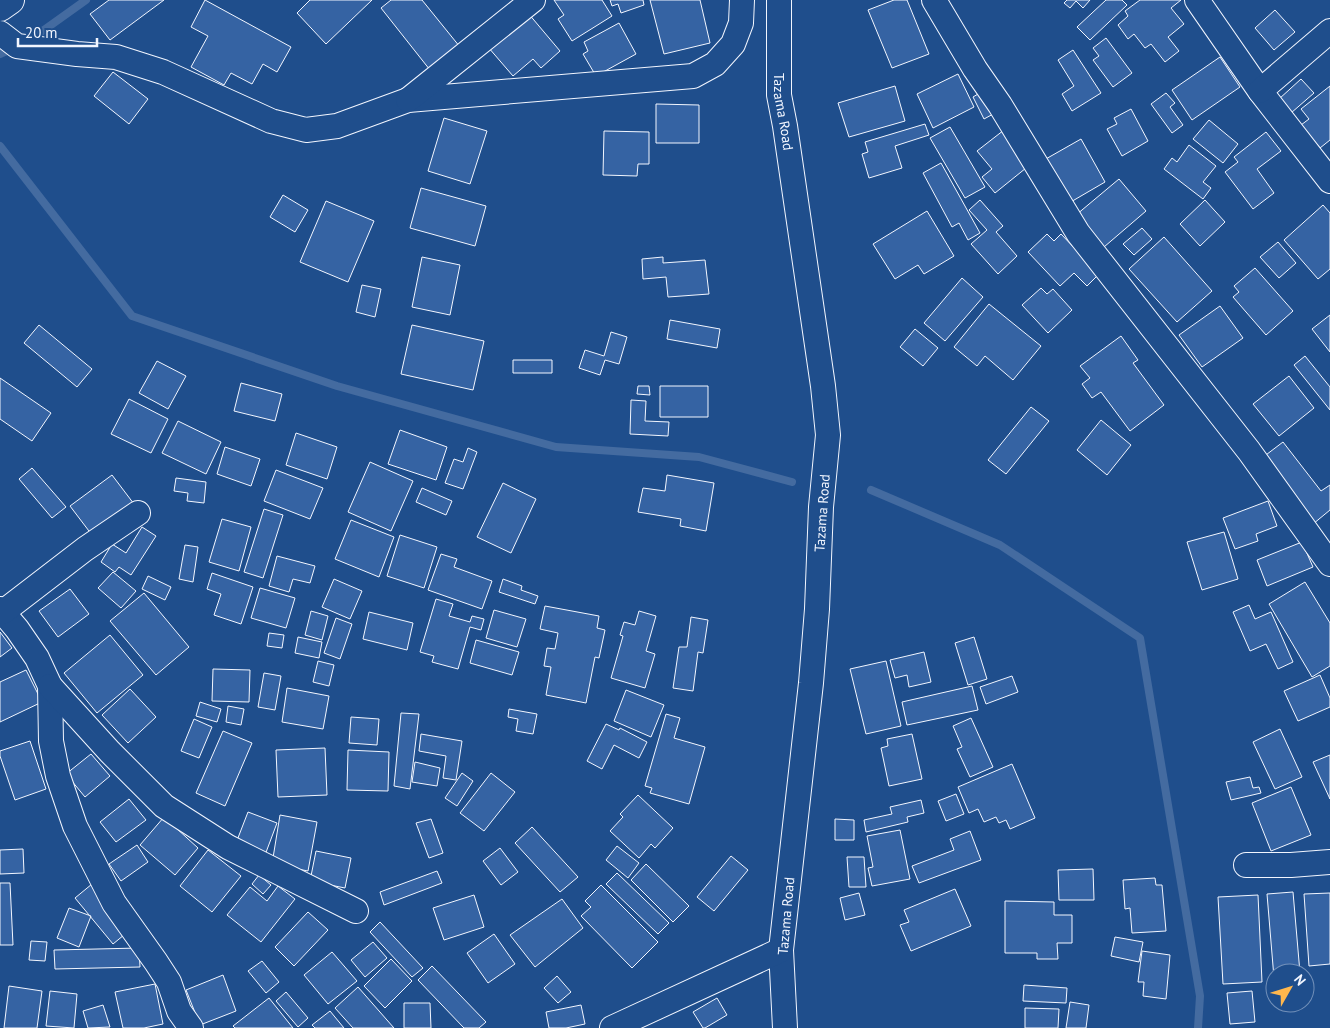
<svg xmlns="http://www.w3.org/2000/svg" width="1330" height="1028" viewBox="0 0 1330 1028" font-family="'PT Sans',sans-serif">
<rect width="100%" height="100%" fill="#1f4e8c"/>
<g fill="none" stroke-linecap="round" stroke-linejoin="round">
<path stroke="#446ba0" stroke-width="8" d="M26,41L44,30L86,0
M0,54L13,48
M0,146L132,316L337,386L556,447L699,457L792,482
M871,490L1000,545L1140,638L1200,996L1198,1028"/>
</g>
<path fill="#3563a3" stroke="#f2f6ff" d="M109,0H164L110,40L90,14Z
M205,0L291,47L277,72L263,64L252,84L231,73L224,85L191,67L208,36L191,27Z
M310,0H372L326,44L297,13Z
M391,0H422L460,47L430,70L381,8Z
M554,0H602L612,16L572,41L558,19L564,15Z
M610,0H643L644,5L621,13L618,4L612,6Z
M650,0H700L710,43L664,54Z
M894,0H907L929,54L892,68L868,10Z
M1067,0H1090L1083,8L1076,1L1070,8L1064,3Z
M1106,0H1122L1127,5L1090,40L1077,27Z
M1140,0H1181L1171,8L1184,24L1168,37L1179,51L1165,62L1151,44L1145,48L1134,34L1128,39L1118,25L1128,16L1125,11Z
M1275,10L1295,32L1274,50L1255,28Z
M528,13L560,51L541,68L533,59L513,76L488,47Z
M619,23L636,54L596,76L583,54L588,51L584,42Z
M1106,38L1132,73L1113,87L1093,60L1099,56L1093,48Z
M1073,50L1101,93L1072,111L1062,94L1074,86L1058,60Z
M1220,57L1240,87L1192,120L1172,90Z
M113,72L148,99L129,124L94,96Z
M958,74L974,107L933,128L917,94Z
M1301,79L1314,93L1291,113L1279,99Z
M895,86L905,121L849,137L838,103Z
M1330,86V140L1320,148L1301,125L1309,119L1301,109Z
M983,91L995,113L984,119L973,97Z
M1166,93L1175,103L1170,107L1183,125L1172,133L1151,104Z
M656,104L699,105V143H656Z
M1131,109L1148,141L1122,156L1107,129L1117,124L1114,118Z
M444,118L487,131L470,184L428,171Z
M1209,120L1238,144L1223,163L1193,139Z
M925,124L929,135L895,146L902,168L869,178L862,154L868,152L865,142Z
M950,127L985,187L965,198L930,138Z
M1004,130L1031,164L995,193L982,177L992,169L977,151Z
M604,131L649,132V164H638L637,176L603,175Z
M1266,132L1281,151L1257,169L1274,193L1253,209L1225,172L1238,162L1234,157Z
M1081,139L1105,182L1069,203L1044,160Z
M1189,145L1216,166L1203,182L1211,188L1203,199L1164,169L1172,158L1177,162Z
M941,163L980,233L968,240L959,223L952,227L923,173Z
M1119,179L1146,211L1104,247L1076,215Z
M421,188L486,206L475,246L410,228Z
M283,195L308,210L295,232L270,217Z
M980,200L1003,226L996,232L1017,256L998,274L971,244L987,230L969,210Z
M1205,200L1225,222L1200,246L1180,224Z
M326,201L374,221L348,282L300,262Z
M1323,205L1330,213V269L1318,279L1284,240Z
M927,211L954,256L924,274L918,265L895,279L873,244Z
M1142,228L1152,239L1134,255L1123,244Z
M1047,234L1054,241L1061,234L1099,274L1087,286L1074,273L1060,286L1028,252Z
M1164,237L1212,291L1177,322L1129,269Z
M1278,242L1296,263L1279,278L1260,257Z
M422,257L460,265L450,315L412,307Z
M663,257V263L705,260L709,294L668,297L666,277L643,279L642,259Z
M1255,268L1293,311L1266,335L1233,297L1239,292L1234,286Z
M962,278L983,297L945,341L924,323Z
M362,285L381,289L375,317L356,312Z
M1041,288L1047,294L1053,289L1072,310L1048,333L1022,305Z
M989,304L1041,346L1013,380L985,356L977,366L954,347Z
M1220,306L1243,338L1202,367L1179,335Z
M1330,315V352L1312,329Z
M670,320L720,329L717,348L667,339Z
M39,325L92,369L77,387L24,343Z
M412,325L484,341L473,390L401,374Z
M915,329L938,348L923,366L900,347Z
M611,332L627,337L619,364L605,360L600,375L579,368L585,350L604,356Z
M1121,336L1138,360L1133,363L1164,405L1130,431L1101,392L1092,398L1082,384L1090,378L1080,366Z
M1305,356L1330,387V410L1294,365Z
M513,360H552V373H513Z
M157,361L186,376L168,409L139,393Z
M1289,376L1314,408L1279,436L1253,404Z
M0,378L51,413L32,441L0,419Z
M241,383L282,394L275,421L234,411Z
M638,386H649L650,395L637,394Z
M660,386H708V417H660Z
M129,399L168,419L151,453L111,434Z
M631,400L646,401L645,421L669,422L668,436L630,434Z
M1031,407L1049,421L1006,474L988,460Z
M1101,420L1131,445L1107,475L1077,450Z
M178,421L221,442L206,474L162,453Z
M400,430L447,447L436,480L388,464Z
M296,433L337,447L327,479L286,465Z
M1283,442L1321,491L1330,485V510L1313,524L1258,461Z
M225,447L260,459L251,486L217,474Z
M468,448L477,452L463,489L445,483L454,459L463,462Z
M370,462L413,481L391,531L348,512Z
M32,468L66,507L52,518L19,479Z
M276,470L323,488L310,519L264,501Z
M112,475L134,504L92,535L70,506Z
M667,475L714,483L706,531L680,526L681,519L638,512L643,488L665,491Z
M176,478L206,482L204,503L187,501L188,493L174,491Z
M503,483L536,499L511,553L477,537Z
M422,488L452,501L446,515L416,502Z
M1268,501L1277,526L1256,534L1258,541L1235,549L1223,518Z
M264,509L283,515L263,578L244,572Z
M222,519L251,527L239,571L209,562Z
M351,520L394,537L379,577L335,559Z
M142,527L156,536L131,575L119,567L115,572L101,562L112,544L126,553Z
M1224,532L1238,579L1202,590L1187,542Z
M400,535L437,547L424,588L387,576Z
M1302,542L1313,567L1267,586L1257,560Z
M185,545L198,547L193,582L179,579Z
M441,554L457,559L454,567L492,581L482,609L428,590Z
M277,556L315,566L310,583L293,579L289,592L269,586Z
M113,572L136,591L121,608L98,588Z
M212,573L253,587L241,624L214,615L221,594L207,589Z
M148,576L171,587L165,600L142,589Z
M334,579L362,591L350,619L322,607Z
M503,579L522,586L521,590L538,596L535,604L499,592Z
M1305,582L1330,623V666L1312,677L1269,604Z
M260,588L295,598L286,628L251,618Z
M70,589L89,614L58,637L39,611Z
M144,593L189,647L156,675L110,621Z
M436,599L453,604L449,616L470,622L472,616L484,619L481,630L470,627L458,669L432,662L434,656L420,652Z
M1249,605L1255,619L1271,612L1293,662L1278,669L1266,644L1250,651L1233,612Z
M545,606L599,616L597,628L605,630L599,658L595,657L586,703L546,695L551,667L544,666L547,648L555,649L558,633L540,629Z
M494,610L526,619L517,647L486,638Z
M311,611L328,616L322,640L305,635Z
M639,611L656,616L646,651L655,654L645,688L611,678L623,636L620,635L624,622L635,625Z
M369,612L413,623L407,650L363,639Z
M691,617L708,620L703,653L698,652L693,691L673,688L679,647H687Z
M336,618L352,624L340,659L324,653Z
M0,632L12,648L0,657Z
M269,633L284,635L282,648L267,646Z
M110,635L143,675L97,713L64,673Z
M298,637L322,642L319,658L295,653Z
M974,637L987,679L968,685L955,643Z
M476,640L519,652L512,675L470,663Z
M924,652L931,682L909,687L907,675L895,678L890,660Z
M318,661L334,665L329,686L313,682Z
M886,661L901,726L866,734L850,669Z
M213,669L250,670L249,702L212,701Z
M26,670L42,702L0,722V682Z
M264,673L281,676L275,710L258,707Z
M1320,675L1330,698V707L1298,721L1284,691Z
M1012,676L1018,692L986,704L980,687Z
M972,686L978,710L907,725L902,702Z
M287,688L329,696L323,729L282,722Z
M130,689L156,717L128,743L102,715Z
M626,690L664,705L651,737L614,721Z
M200,702L221,709L217,722L196,716Z
M228,706L244,709L241,725L226,722Z
M509,709L537,714L533,734L516,731L518,719L508,717Z
M401,713L419,714L410,789L394,786Z
M666,714L680,718L674,738L705,747L689,804L650,793L652,788L645,786Z
M351,717L379,719L377,745L349,743Z
M971,718L993,767L970,777L957,749L962,747L953,726Z
M194,719L212,727L199,758L181,751Z
M606,724L619,730L620,728L647,742L639,758L614,745L602,769L587,761Z
M1280,729L1302,777L1275,789L1253,742Z
M223,731L252,743L225,806L196,793Z
M421,734L462,741L456,780L443,778L446,756L419,751Z
M912,734L922,779L889,786L881,748L888,746L887,739Z
M30,741L46,789L15,800L0,756V751Z
M325,748L327,795L278,797L276,750Z
M348,750L389,752L388,791L347,790Z
M91,754L110,776L85,797L66,774Z
M1330,755V799L1313,762Z
M415,762L440,768L437,786L412,782Z
M1012,764L1035,818L1010,829L1006,820L999,823L996,817L984,822L978,809L969,813L958,787Z
M462,773L473,781L457,806L445,798Z
M491,773L515,792L484,831L460,813Z
M1250,777L1253,788L1259,787L1261,793L1231,800L1226,782Z
M1291,787L1311,835L1271,851L1252,803Z
M956,794L964,814L946,821L938,801Z
M638,795L673,828L655,848L651,844L639,858L610,831L623,817L620,814Z
M129,799L146,820L116,842L100,822Z
M921,800L924,813L907,817L908,822L866,832L864,820L892,814L890,807Z
M248,812L277,823L265,855L236,843Z
M280,815L317,822L308,871L272,864Z
M164,817L198,848L175,875L140,845Z
M431,819L443,853L429,858L416,823Z
M835,819L854,820V840H835Z
M532,827L578,877L560,892L515,843Z
M900,830L910,879L872,886L868,868L873,867L867,836Z
M970,831L981,860L919,883L912,866L954,850L950,839Z
M137,845L148,862L121,881L109,864Z
M617,846L639,863L628,878L606,860Z
M500,848L518,872L501,885L483,861Z
M23,849L24,873L0,874V850Z
M208,850L241,876L212,912L180,886Z
M316,851L351,858L345,888L310,881Z
M731,856L748,870L714,911L697,897Z
M847,857H864L866,887H849Z
M646,864L689,906L673,922L631,880Z
M1093,869L1094,900H1059L1058,870Z
M437,871L442,883L384,905L380,892Z
M617,873L669,923L658,934L606,884Z
M259,875L271,885L263,894L252,884Z
M1155,878L1156,885H1162L1166,931L1132,933L1130,908L1125,909L1123,880Z
M0,883H10L13,945H0Z
M92,884L130,930L113,944L75,898Z
M601,885L658,942L632,968L581,916L591,907L585,901Z
M278,886L295,899L261,942L227,915L250,887L267,901Z
M955,889L971,926L911,951L900,925L909,922L904,910Z
M1293,892L1300,973H1275L1274,978L1267,894Z
M859,893L865,915L845,920L840,898Z
M1330,893V964L1309,966L1304,894Z
M474,895L484,927L444,940L433,908Z
M1258,895L1262,982L1223,984L1218,897Z
M562,899L583,928L535,967L510,935Z
M1005,901L1054,902V915H1072V943H1057L1058,959H1037V953H1005Z
M69,908L91,916L79,947L57,938Z
M308,912L328,930L294,966L275,947Z
M380,922L423,968L412,977L370,932Z
M494,934L515,964L488,983L467,953Z
M1115,937L1143,942L1139,962L1111,956Z
M31,941L47,942L45,961L29,960Z
M373,942L387,958L365,977L351,960Z
M139,948L140,967L55,969L54,950Z
M1142,951L1170,955L1166,999L1143,996L1144,982H1138Z
M332,952L357,981L328,1004L304,975Z
M391,959L412,981L385,1008L364,986Z
M262,961L279,982L266,993L248,971Z
M432,966L486,1022L479,1028H464L418,980Z
M223,975L236,1011L200,1025L186,990Z
M557,976L571,992L558,1003L544,988Z
M155,984L163,1024L144,1028H123L115,992Z
M1024,985L1067,988L1066,1003L1023,1001Z
M9,986L42,991L37,1028H4Z
M358,987L394,1028H353L335,1008Z
M50,991L77,994L74,1028L46,1026Z
M1252,991L1255,1022L1230,1024L1227,993Z
M286,992L308,1018L298,1027L276,1001Z
M269,998L293,1028H235L233,1026Z
M717,998L727,1015L705,1028H703L693,1012Z
M1070,1002L1089,1005L1086,1028H1066Z
M404,1003H430L431,1028H404Z
M103,1005L110,1027L88,1028L83,1011Z
M581,1005L585,1024L566,1028H549L546,1012Z
M1025,1008L1059,1009L1058,1028H1025Z
M330,1011L344,1028H315L312,1025Z"/>
<g fill="none" stroke-linecap="round" stroke-linejoin="round">
<g stroke="#f2f6ff" stroke-width="26">
<g id="minor">
<path id="s1" d="M779,0V95L785,126L823,386L828,435L821,507L817,609L811,683L781,950L785,1028"/>
<path d="M934,0L975,69L1000,105L1078,233L1249,451L1330,564"/>
<path d="M1197,0L1260,91L1330,181"/>
<path d="M0,33L17,46L77,54L116,57L163,72L271,121L306,130L337,126L408,100L693,76L715,64L733,44L741,23L742,0"/>
<path d="M1260,91L1330,31"/>
<path d="M408,100L533,0"/>
<path d="M0,609L17,629L37,658L50,686L51,741L58,776L75,826L114,903L156,962L169,982L179,1011L191,1028"/>
<path d="M3,612L85,549L138,513"/>
<path d="M50,686L110,752L164,806L228,847L356,911"/>
<path d="M1246,865H1291L1330,862"/>
<path d="M612,1028L781,950"/>
</g>
</g>
<g stroke="#f2f6ff" stroke-width="30">
<path id="tertiary" d="M0,7L10,0"/>
</g>
<use href="#minor" stroke="#1f4e8c" stroke-width="24"/>
<use href="#tertiary" stroke="#1f4e8c" stroke-width="28"/>
</g>
<g text-anchor="middle" dominant-baseline="central" stroke-width="4" stroke-linejoin="round" paint-order="stroke">
<g font-size="14" fill="#f2f6ff" stroke="#1f4e8c">
<text stroke="none"><textPath href="#s1" startOffset="112">Tazama Road</textPath></text>
<text transform="translate(822 513) rotate(-86)">Tazama Road</text>
<text transform="translate(786 916) rotate(-85)">Tazama Road</text>
</g>
</g>
<g transform="translate(1290 988) rotate(51)"><circle r="24" fill="#1f4e8c" stroke="#7391ba"/>
<path d="M0-4L9 19L0 12L-9 19Z" fill="#ffb74d"/>
<text y="-8" font-size="14" font-weight="bold" text-anchor="middle" fill="#f2f6ff">N</text>
</g>
<path d="M18 38v8h79v-8" fill="none" stroke="#f2f6ff" stroke-width="2.5"/>
<text x="25" y="38" font-size="15" fill="#f2f6ff" stroke="#1f4e8c" stroke-width="4" paint-order="stroke">20 m</text>
</svg>
